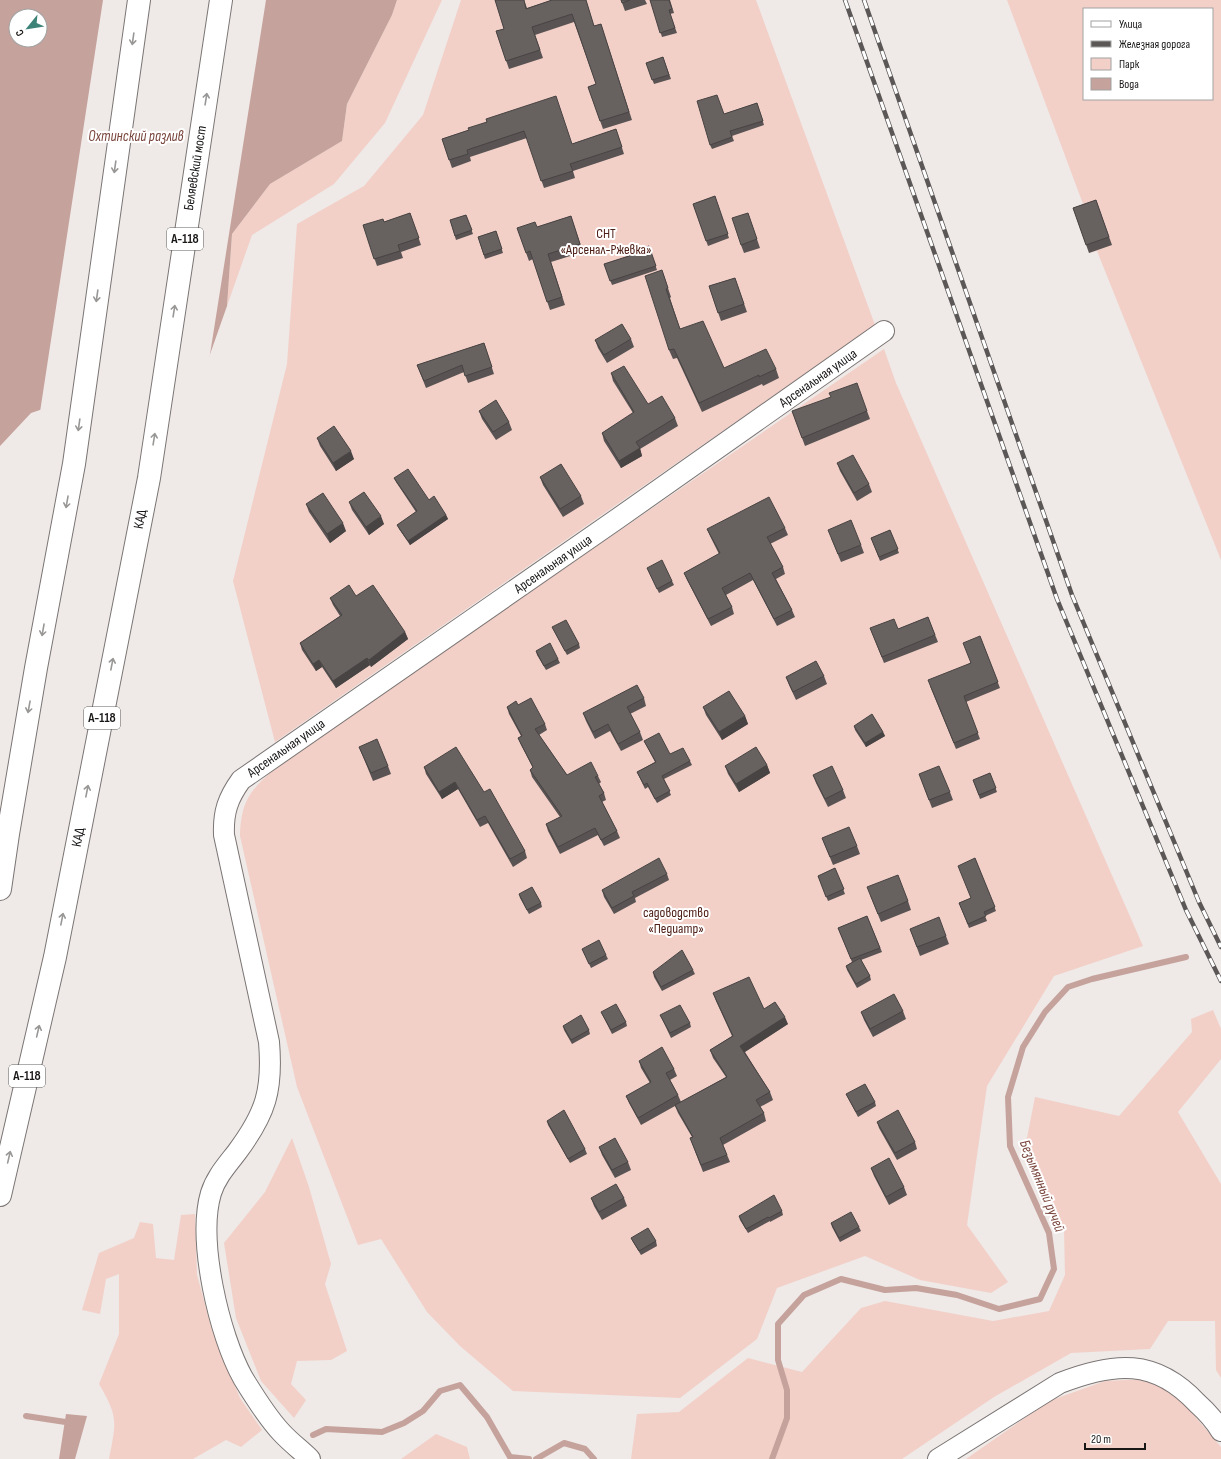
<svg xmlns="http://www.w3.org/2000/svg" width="1221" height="1459" viewBox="0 0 1221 1459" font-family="'Sofia Sans Condensed',sans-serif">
<rect width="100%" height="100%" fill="#efe9e7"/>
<path fill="#f2d0c8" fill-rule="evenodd" d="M397,0H442L385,123L334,184L252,235L227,306L232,234L270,184L342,141L347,104L392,15Z
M461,0H756L875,325L275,742L233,581L287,364L297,224L364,186L423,115Z
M1007,0H1221V560L1097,251L1089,253L1086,212ZM1084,9H1212V99H1084Z
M884,349L896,383L1143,946L1054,976L987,1086L967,1225L1008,1282L991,1293L920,1280L865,1256L777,1288L757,1339L680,1398L513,1391L460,1346L427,1312L381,1239L358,1245L297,1087L240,836C241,797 253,788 281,763Z
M1213,1010L1221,1029V1059L1178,1112L1221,1184V1378L1216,1370L1215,1321H1168L1150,1349L1071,1353L994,1397L902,1459H631L637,1414L679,1412L748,1358L802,1372L861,1308L885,1301L993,1321L1049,1311L1065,1275L1064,1228L1025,1148L1035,1097L1119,1116L1192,1032L1191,1019Z
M292,1138L309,1187L331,1264L325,1284L347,1351L331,1360L297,1361L291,1384L306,1400L294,1418L261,1381L236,1318L224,1243L265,1192Z
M195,1214L197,1275L213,1333L240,1398L262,1430L241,1447L226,1440L193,1459H109C116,1422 119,1418 99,1384L119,1334V1274L106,1279L100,1314L82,1310L99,1253L134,1238L140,1222L153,1224L156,1258L174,1260L181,1215Z
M1148,1379L1181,1400L1221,1447V1459H966L1049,1401L1105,1381Z
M436,1434L467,1447L470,1459H401Z"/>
<path fill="#c5a29b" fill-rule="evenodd" d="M0,0H397L392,15L347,104L342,141L270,184L232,234L227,306L202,377L84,395L31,413L0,446ZM16,16H40V40H16Z
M66,1414L87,1416L75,1459H59Z"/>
<path fill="#efe9e7" d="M103,0H266L208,367L204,378L175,394L132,410L84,398L40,412Z"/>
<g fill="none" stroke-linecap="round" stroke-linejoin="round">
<path stroke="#c5a29b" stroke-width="6" d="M26,1416L72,1423
M313,1435L326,1429L382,1432L404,1423L423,1411L440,1391L460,1385L487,1417L510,1457L529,1459
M536,1459L564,1443L585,1449L594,1459
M772,1459L787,1418V1390L778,1360V1324L804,1295L841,1279L885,1290L916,1288L957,1295L999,1309L1040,1299L1054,1269L1049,1233L1010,1146L1008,1097L1023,1047L1045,1012L1068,987L1092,979L1186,957"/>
<g stroke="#7a7574" stroke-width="22">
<path id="street" d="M310,1459C301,1450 290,1442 281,1432C267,1417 254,1396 243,1378C219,1335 197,1240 211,1193C216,1177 227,1165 237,1152C266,1113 273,1090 269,1042L224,835C223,812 228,798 241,780L617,519L884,331
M938,1459L1060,1383C1114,1362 1155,1358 1197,1403C1206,1411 1215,1421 1221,1431"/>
</g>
<g stroke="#7a7574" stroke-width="24">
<path id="highway" d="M0,889L8,834L36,668L74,464L139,0
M0,1195L55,957L149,478L221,0"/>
</g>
<use href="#street" stroke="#fff" stroke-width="20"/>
<use href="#highway" stroke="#fff" stroke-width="22"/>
<g stroke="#5a5756" stroke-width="4.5">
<path id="rail" d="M845,0L1057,599L1186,910L1221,981
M864,0L1072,595L1199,902L1221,947"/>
</g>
<use href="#rail" stroke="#fff" stroke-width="3" stroke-dasharray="9" stroke-linecap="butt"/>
</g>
<path fill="#595353" d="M495,0H524L527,8L552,0H586L594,26L601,24L632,120L603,129L588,87L596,84L574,22L535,35L543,58L509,69L496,31L504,29Z
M621,0H645L647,4L625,11Z
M650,0H670L674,13L670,14L677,33L662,37Z
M663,57L671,79L654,84L646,63Z
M757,103L764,125L732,136L734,141L712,149L710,145L724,114Z
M486,119L572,144L616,129L624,154L573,171L575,178L544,188L527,138L470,157L471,161L452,168L442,139L469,130L487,122Z
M715,196L729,238L708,246L693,204Z
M1096,200L1112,245L1089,253L1073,208Z
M410,213L421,245L401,252L403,258L377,266L363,225L384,222Z
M748,213L760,248L744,253L741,245Z
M466,215L473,234L456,240L450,220Z
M571,216L583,252L551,262L565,305L550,310L533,259L529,261L517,228L537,227Z
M496,231L503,253L485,259L478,237Z
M649,246L657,270L612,285L604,264L632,255Z
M662,270L671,297L670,298L680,329L724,368L776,369L779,378L763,386L762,384L702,412L677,358L673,359L669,350Z
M735,278L747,312L721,321L709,286Z
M631,339L634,347L607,363L598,348L595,340Z
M484,343L494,374L468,383L464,372L426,388L417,365Z
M611,373L648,404L675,418L678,426L640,449L642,456L621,468L604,441L602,433L633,413L613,381Z
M479,411L509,422L512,430L496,440L482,419Z
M792,411H867L870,419L805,446Z
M317,438L354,459L336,471L320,446Z
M837,463L869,484L872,492L857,501L840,471Z
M540,477L581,496L584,504L563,517L543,485Z
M394,478L446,515L448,519L410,545L399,529L397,525L416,512L396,482Z
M349,502L384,524L369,535L352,510Z
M306,504L346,531L330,543L309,512Z
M785,528L788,535L770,544L783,567L785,574L776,579L792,610L795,617L777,626L753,580L726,595L732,607L734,614L711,626L687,580L684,573L719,554L710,536L707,529Z
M890,530L899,553L880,561L871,538Z
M831,538L861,545L864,553L841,562Z
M647,568L672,581L674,585L659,593Z
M356,596L405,632L408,639L371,667L370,665L336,688L322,667L316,671L302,650L300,643L340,616L333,605L330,598Z
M928,617L938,642L884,663L870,628L898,629Z
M552,627L579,644L580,648L567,655L554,631Z
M980,636L1000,688L966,702L980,739L956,749L930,686L970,663Z
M536,651L558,659L560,663L546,670L537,655Z
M824,676L827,684L796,700L789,685L786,677Z
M644,698L646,706L630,714L640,732L643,740L621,751L610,731L595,739L586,721L583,713Z
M518,705L545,724L547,730L539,735L567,775L598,776L601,782L599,784L604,793L606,800L602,802L617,831L620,838L604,846L598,835L560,854L548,831L546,824L560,817L532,777L530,770L533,768L521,745L518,738L521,736L509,714L507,707Z
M703,707L745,716L748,724L722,740L706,715Z
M854,726L883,732L885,736L866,747L855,730Z
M644,741L670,754L690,761L692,765L664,779L671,795L657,803L648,787L645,789L637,772L655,762L646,745Z
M359,747L388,766L391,774L373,781Z
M767,765L770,773L739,792L728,774L725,766Z
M424,767L484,792L525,851L527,858L513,867L488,823L480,827L458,789L442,799L426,774Z
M990,773L997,792L980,799L973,780Z
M813,775L843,790L846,798L828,807L816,783Z
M922,782L950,792L953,800L932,808Z
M822,838L857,846L860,854L833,865Z
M975,858L996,911L985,916L987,921L969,928L959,903L971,898Z
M835,868L845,894L828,901L818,876Z
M667,874L669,880L635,898L636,902L614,914L604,897L602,890Z
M519,894L541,903L542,907L529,914L520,898Z
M870,895L908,901L911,910L881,922Z
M867,916L882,952L861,960L870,976L871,980L857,988L847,970L846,966L852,962L838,928Z
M910,929L946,936L949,944L920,956Z
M582,949L606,955L608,959L591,968Z
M693,970L695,974L662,991L654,977L653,972Z
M713,993L764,1009L788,1024L745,1052L770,1092L773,1100L760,1107L764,1113L766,1121L723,1145L730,1162L703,1172L690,1138L692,1137L678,1113L675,1106L641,1125L629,1103L626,1096L650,1083L641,1068L639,1061L674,1069L677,1076L670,1080L678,1095L681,1102L726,1077L713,1058L710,1050L732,1036L716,1001Z
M903,1011L906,1019L873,1037L864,1020L861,1012Z
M601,1012L626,1022L627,1026L612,1034Z
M660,1015L690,1023L691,1027L671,1038L662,1019Z
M563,1026L589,1030L590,1034L572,1044L564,1030Z
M846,1094L875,1102L876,1106L858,1117L848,1098Z
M547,1121L585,1149L587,1154L570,1163L548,1125Z
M877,1122L915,1142L917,1149L897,1160L879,1128Z
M599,1147L628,1162L631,1170L615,1178L602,1155Z
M871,1168L904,1187L907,1195L889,1205L874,1176Z
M591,1198H624L627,1206L602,1220L594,1206Z
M782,1211L783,1215L770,1222V1221L748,1233L740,1220L739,1216Z
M831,1223L859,1227L861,1231L840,1242L832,1227Z
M631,1238L656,1241L657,1246L641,1255L633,1242Z"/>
<path fill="#484443" d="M640,448L642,456L621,468L619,461Z
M351,451L354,459L336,471L333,463Z
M446,515L448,519L410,545L408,541Z
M381,516L384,524L369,535L366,527Z
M343,523L346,531L330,543L327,534Z
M405,632L408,639L371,667L369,660Z
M367,658L370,665L336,688L333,681Z
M319,660L322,667L316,671L313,664Z
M745,716L748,724L722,740L719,732Z
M883,732L885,736L866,747L865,743Z
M767,765L770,773L739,792L736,784Z
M455,782L458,789L442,799L439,792Z
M785,1017L788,1024L743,1053L740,1046Z"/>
<path fill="#676160" stroke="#484443" d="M495,0H524L526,9L552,0H586L594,26L601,24L629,112L600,121L588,87L596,84L572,14L532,27L540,50L506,61L496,31L504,29Z
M621,0H630L622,3Z
M650,0H669L672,9L669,10L675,28L660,33Z
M663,57L669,75L652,80L646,63Z
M717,95L724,114L757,103L763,121L730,131L732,137L710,145L697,101Z
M556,96L572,144L616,129L622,147L570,164L573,171L541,181L524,131L467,150L468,154L449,160L442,139L469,130L468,128L487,122L486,119Z
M715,196L728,234L706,241L693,204Z
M1096,200L1109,237L1086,245L1073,208Z
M410,213L419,238L398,245L400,251L374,259L363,225L383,219L384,222Z
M748,213L757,239L741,245L732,218Z
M466,215L472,230L455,236L450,220Z
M571,216L580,244L548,254L562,297L547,302L530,251L526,253L517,228L535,222L537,227Z
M496,231L502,249L484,255L478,237Z
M649,246L656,266L610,281L604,264L632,255L631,252Z
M662,270L668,288L666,289L680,329L703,321L724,368L766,349L776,369L759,377V375L699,403L674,349L669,350L645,276Z
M735,278L744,304L718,313L709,286Z
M622,324L631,339L604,355L595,340Z
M484,343L492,367L465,376L462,365L424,381L417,365Z
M624,366L648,404L662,396L675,418L636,442L640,448L619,461L602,433L634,412L611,373Z
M857,383L867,411L802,438L792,411L831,397L829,393Z
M496,400L509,422L493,432L479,411Z
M334,426L351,451L333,463L317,438Z
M853,455L869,484L854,493L837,463Z
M561,464L581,496L560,509L540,477Z
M408,469L429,500L434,496L446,515L408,541L397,525L417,511L394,478Z
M364,492L381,516L366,527L349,502Z
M323,493L343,523L327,534L306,504Z
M769,497L785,528L767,537L783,567L772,573L792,610L774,619L750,573L722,588L732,607L708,619L684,573L720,553L707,529Z
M851,520L861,545L838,554L828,530Z
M890,530L898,549L879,557L871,538Z
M662,560L672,581L657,589L647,568Z
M349,585L356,596L373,585L405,632L369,660L367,658L333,681L319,660L313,664L300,643L342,615L330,598Z
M928,617L935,635L882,657L870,628L894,619L898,629Z
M566,620L579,644L565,651L552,627Z
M980,636L998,682L964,696L978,733L954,743L928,680L971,663L963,643Z
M550,643L558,659L544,666L536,651Z
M816,661L824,676L793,692L786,677Z
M637,685L644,698L627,707L640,732L618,744L608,724L593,732L583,713Z
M729,691L745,716L719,732L703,707Z
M531,698L545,724L535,729L567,775L591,762L598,776L595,777L604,793L599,796L617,831L601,840L595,828L558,847L546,824L562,816L530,770L533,767L518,738L522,736L507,707L516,701L518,705Z
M872,714L883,732L865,743L854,726Z
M659,733L670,754L683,748L690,761L662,776L670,791L655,799L647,783L644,785L637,772L656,762L644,741Z
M377,739L388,766L371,773L359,747Z
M456,747L484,792L490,789L525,851L510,859L485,816L477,820L455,782L439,792L424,767Z
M756,747L767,765L736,784L725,766Z
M832,766L843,790L825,799L813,775Z
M939,766L950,792L929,800L919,774Z
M990,773L996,788L979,795L973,780Z
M849,827L857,846L830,857L822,838Z
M659,858L667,874L632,892L634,896L612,908L602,890Z
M975,858L995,907L984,912L986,916L968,924L959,903L971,898L958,866Z
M835,868L844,889L826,897L818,876Z
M898,875L908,901L878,914L867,887Z
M532,887L541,903L527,910L519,894Z
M867,916L880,948L851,959L838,928Z
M939,917L946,936L917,947L910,929Z
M599,940L606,955L589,964L582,949Z
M682,950L693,970L661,987L653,972Z
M860,958L870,976L856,984L846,966Z
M749,977L764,1009L775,1002L785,1017L740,1046L770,1092L756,1100L764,1113L720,1138L727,1155L701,1165L690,1138L693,1137L675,1105L727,1077L710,1050L733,1036L713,993Z
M894,994L903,1011L870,1029L861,1012Z
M616,1004L626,1022L611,1030L601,1012Z
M680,1005L690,1023L670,1033L660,1015Z
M581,1015L589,1030L571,1040L563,1026Z
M662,1047L674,1069L666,1073L678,1095L638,1118L626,1096L651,1082L639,1061Z
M865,1084L875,1102L856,1112L846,1094Z
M564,1110L585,1149L568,1159L547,1121Z
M898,1110L915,1142L895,1153L877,1122Z
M615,1138L628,1162L612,1170L599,1147Z
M889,1158L904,1187L886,1197L871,1168Z
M616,1184L624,1198L599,1212L591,1198Z
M774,1195L782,1211L769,1218L768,1217L746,1229L739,1216Z
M851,1212L859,1227L839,1238L831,1223Z
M648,1228L656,1241L639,1251L631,1238Z"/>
<defs><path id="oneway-shaft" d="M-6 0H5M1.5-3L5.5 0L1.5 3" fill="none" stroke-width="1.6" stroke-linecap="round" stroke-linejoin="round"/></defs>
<g stroke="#989796">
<use href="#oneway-shaft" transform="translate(133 39) rotate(98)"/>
<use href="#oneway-shaft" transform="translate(206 99) rotate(-81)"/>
<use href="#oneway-shaft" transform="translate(115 167) rotate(98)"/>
<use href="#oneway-shaft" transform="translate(97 296) rotate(98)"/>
<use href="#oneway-shaft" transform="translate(174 311) rotate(-81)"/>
<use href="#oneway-shaft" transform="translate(79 425) rotate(98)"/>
<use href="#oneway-shaft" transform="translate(154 439) rotate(-81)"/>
<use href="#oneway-shaft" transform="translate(67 502) rotate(100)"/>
<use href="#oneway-shaft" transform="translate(43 630) rotate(100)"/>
<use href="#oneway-shaft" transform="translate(112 664) rotate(-79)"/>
<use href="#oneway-shaft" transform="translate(29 707) rotate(100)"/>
<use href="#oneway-shaft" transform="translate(87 791) rotate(-79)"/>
<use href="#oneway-shaft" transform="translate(62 919) rotate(-79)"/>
<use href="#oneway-shaft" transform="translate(38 1031) rotate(-77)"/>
<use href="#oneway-shaft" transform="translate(9 1157) rotate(-77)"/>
</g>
<g text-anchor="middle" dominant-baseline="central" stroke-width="4" stroke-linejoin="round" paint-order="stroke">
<g fill="#fff" stroke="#5e5d5c" stroke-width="1">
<rect x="167" y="228" width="36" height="22" rx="3"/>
<rect x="84" y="707" width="36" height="22" rx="3"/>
<rect x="9" y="1065" width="36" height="22" rx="3"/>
</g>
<g font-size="13" font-weight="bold" fill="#191716">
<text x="185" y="239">А-118</text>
<text x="102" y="718">А-118</text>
<text x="27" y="1076">А-118</text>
</g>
<g font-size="14" fill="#191716" stroke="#fff">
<text transform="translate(195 168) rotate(-81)">Беляевский мост</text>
<text transform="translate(818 378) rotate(-35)">Арсенальная улица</text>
<text transform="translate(140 519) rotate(-79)">КАД</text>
<text transform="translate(553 564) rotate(-35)">Арсенальная улица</text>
<text transform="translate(286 748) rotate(-35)">Арсенальная улица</text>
<text transform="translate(78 837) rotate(-79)">КАД</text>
</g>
<g font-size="14" fill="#4f2018" stroke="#fff">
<text x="606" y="233">СНТ<tspan x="606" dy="16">«Арсенал-Ржевка»</tspan></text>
<text x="676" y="912">садоводство<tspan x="676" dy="16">«Педиатр»</tspan></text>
</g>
<g font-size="15" font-style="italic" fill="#79453c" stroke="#fff">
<text x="136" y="136">Охтинский разлив</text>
<text transform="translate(1042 1186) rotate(68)">Безымянный ручей</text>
</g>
</g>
<rect x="1083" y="8" width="130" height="92" fill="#ffffff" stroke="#a3a2a2"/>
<rect x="1091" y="21" width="20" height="6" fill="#ffffff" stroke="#a3a2a2"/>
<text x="1119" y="28" font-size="12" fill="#191716">Улица</text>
<rect x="1091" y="41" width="20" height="6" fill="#5a5756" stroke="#a3a2a2"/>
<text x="1119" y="48" font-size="12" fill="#191716">Железная дорога</text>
<rect x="1091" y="58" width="20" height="12" fill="#f2d0c8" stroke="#a3a2a2"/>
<text x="1119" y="68" font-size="12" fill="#191716">Парк</text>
<rect x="1091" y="78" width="20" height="12" fill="#c5a29b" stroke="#a3a2a2"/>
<text x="1119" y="88" font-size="12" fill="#191716">Вода</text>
<g transform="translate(28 28) rotate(240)"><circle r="19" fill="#ffffff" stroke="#a3a2a2"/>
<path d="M0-3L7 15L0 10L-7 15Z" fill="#3e8378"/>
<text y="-6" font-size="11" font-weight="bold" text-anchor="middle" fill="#191716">С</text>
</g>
<path d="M1085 1443v6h60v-6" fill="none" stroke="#191716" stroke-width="2"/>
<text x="1091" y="1443" font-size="12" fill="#191716" stroke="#ffffff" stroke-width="3" paint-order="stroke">20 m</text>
</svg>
